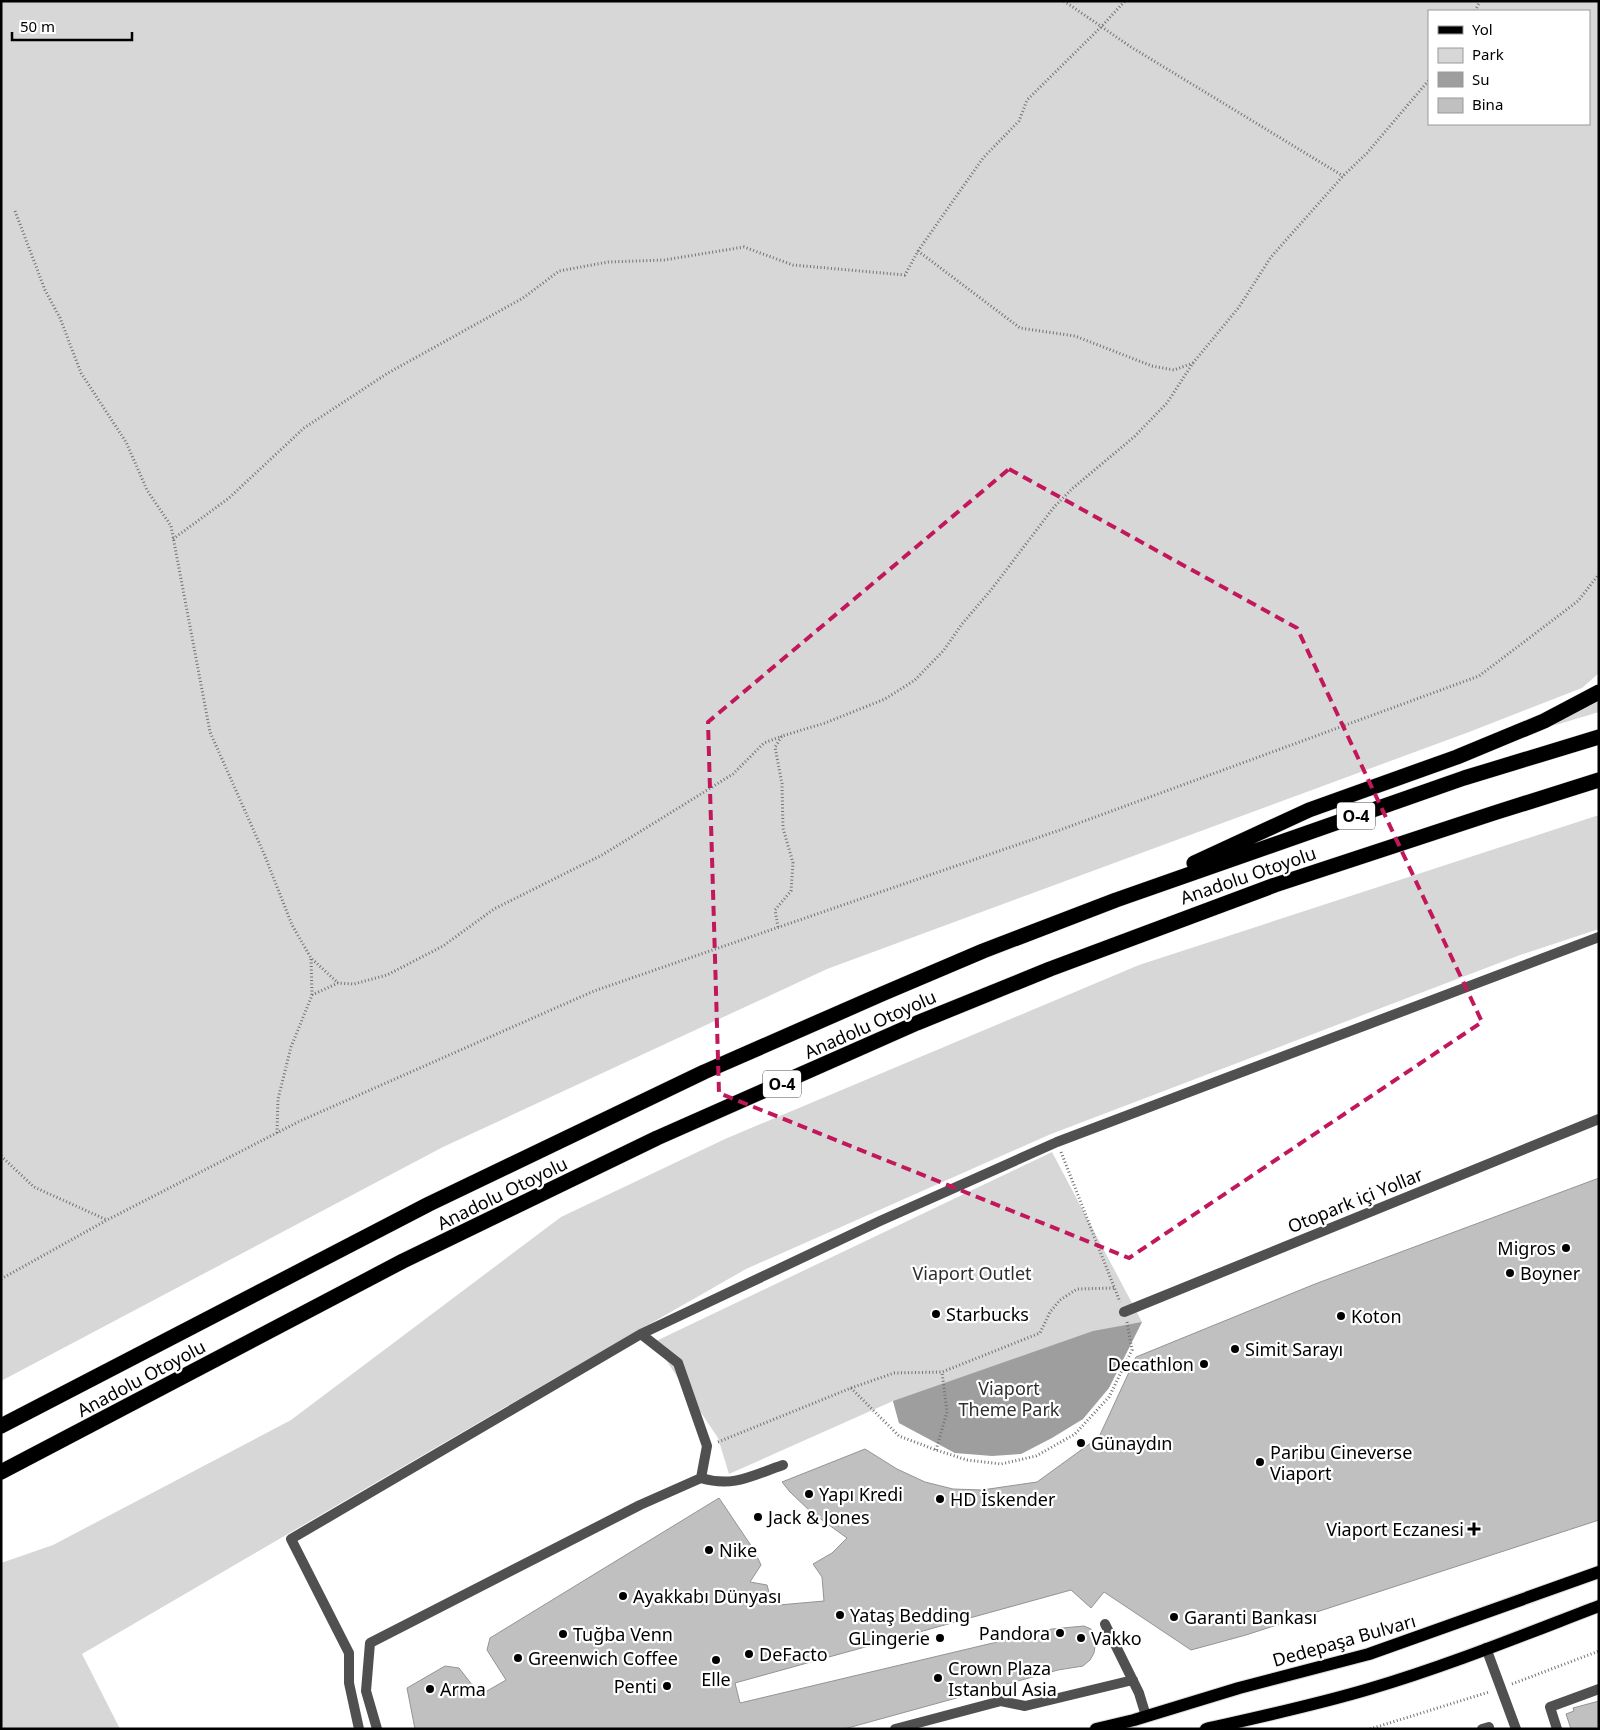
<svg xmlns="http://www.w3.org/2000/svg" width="1600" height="1730" viewBox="0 0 1600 1730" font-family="'Noto Sans',sans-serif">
<rect width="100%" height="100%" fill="#fff"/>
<path fill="#d7d7d7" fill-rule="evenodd" d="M1,1H1599V673L1582,688L1469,732L827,969L443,1147L1,1381ZM1589,11V124H1429V11Z
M1599,700V712L1549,727Z
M1599,815V929L1520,955L1051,1134L746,1269L550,1381L82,1654L120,1729H1V1563L53,1545L291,1420L561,1217L725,1139L1139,965Z
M1052,1152L1142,1322L1083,1419L1021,1454L955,1453L899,1423L893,1401L729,1474L718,1438L654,1342Z"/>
<path fill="#9e9e9e" d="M1142,1322L1109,1388L1083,1419L1052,1438L1021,1454L992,1456L955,1453L899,1423L893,1401L1093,1331Z"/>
<path fill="#c0c0c0" stroke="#949494" d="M1599,1178V1520L1246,1635L1191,1650L1104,1592L1091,1608L1071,1590L735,1683L740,1703L1052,1629L1084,1626L1091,1629L1096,1640L1094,1653L1090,1660L1083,1666L1058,1670L844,1729H415L407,1688L445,1666L459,1668L480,1695L506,1680L487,1650L490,1638L719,1498L754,1550L761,1565L750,1582L767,1585L770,1596L779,1605L824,1601L822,1577L813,1564L832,1553L847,1538L811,1512L790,1492L782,1482L865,1449L897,1469L925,1482L953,1489L982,1490L1037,1482L1099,1437L1136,1357L1315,1284Z
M1599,1701V1729H1571L1566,1714L1574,1711L1573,1708Z"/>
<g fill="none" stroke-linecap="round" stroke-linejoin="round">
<g stroke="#dbdbdb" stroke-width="14">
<path id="primary" d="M1096,1729L1134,1720L1239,1688L1369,1654L1599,1572
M1206,1729C1260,1717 1315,1705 1369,1689C1447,1666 1523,1635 1599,1606"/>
</g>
<g stroke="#dbdbdb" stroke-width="16">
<path id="highway" d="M1194,863L1309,810L1457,757L1544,721L1599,692
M1,1426L429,1204L704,1072L882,994L983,951L1116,900L1464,778L1599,737
M1,1472L403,1261L657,1138L917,1023L1050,969L1275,885L1494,813L1599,780"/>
</g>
<path stroke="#727272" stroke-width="3" stroke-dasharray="1 2.5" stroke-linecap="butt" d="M1064,1L1131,47L1343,176
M1475,11L1480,1
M15,211L45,290L60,318L81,373L126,442L147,490L171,526L210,732L265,856L292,925L311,958
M918,251L1020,328L1075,336L1152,366L1174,370L1193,363
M173,539L229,498L304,428L388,373L523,298L559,271L608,262L664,260L744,247L793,265L905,275L918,251L983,158L1019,121L1027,100L1101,27L1125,1
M778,927L775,910L791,891L793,863L783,828L782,784L775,747L782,736L825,723L885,699L915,680L944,650L962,624L991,590L1054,507L1073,488L1134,437L1167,403L1193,363L1239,307L1271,257L1343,176L1367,153L1429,80
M312,995L311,958L338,983
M277,1133L278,1099L291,1047L312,995L338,983L354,984L387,975L443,946L494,909L602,855L667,815L733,774L764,743L782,736
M1061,1152L1120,1302
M1,1156L34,1187L107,1220
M1,1279L107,1220L300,1121L594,991L1060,830L1479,676L1578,601L1599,574
M851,1388L894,1373L942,1372L1040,1333L1050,1312L1060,1300L1077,1289L1115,1288
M718,1442L851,1388L899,1436L936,1450L967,1460L1001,1464L1036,1456L1075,1434L1109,1397L1132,1350L1127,1322
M936,1450L947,1412L942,1372
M1512,1684L1599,1651
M1370,1729L1489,1692"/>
<path stroke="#505050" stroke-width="10" d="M1124,1312L1599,1119
M701,1478C734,1488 753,1475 783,1465
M1105,1624L1139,1693L1146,1716
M1486,1648L1516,1729
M359,1729L349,1683V1653L291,1539L641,1334L880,1221L1057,1142L1599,937
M377,1729L366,1691L370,1643L640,1505L701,1478L707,1446L678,1363L641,1334
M895,1729L1001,1701L1025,1706L1133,1680
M1482,1729L1489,1727V1729
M1557,1729L1550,1707L1599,1689"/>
<use href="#primary" stroke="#000" stroke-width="12"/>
<use href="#highway" stroke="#000" stroke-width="15"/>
</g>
<path fill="none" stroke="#c2185b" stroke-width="4" stroke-dasharray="10 6" stroke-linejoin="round" d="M1009,469L1297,628L1482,1022L1129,1258L719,1093L708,722Z"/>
<g fill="#000" stroke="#fff" stroke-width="2">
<circle cx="1566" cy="1248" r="5"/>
<circle cx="1510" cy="1273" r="5"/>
<circle cx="936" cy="1314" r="5"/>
<circle cx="1341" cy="1316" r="5"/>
<circle cx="1235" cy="1349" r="5"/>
<circle cx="1204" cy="1364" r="5"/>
<circle cx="1081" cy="1443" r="5"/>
<circle cx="1260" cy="1462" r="5"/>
<circle cx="809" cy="1494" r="5"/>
<circle cx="940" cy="1499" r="5"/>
<circle cx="758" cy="1517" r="5"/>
<path d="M1471.5 1521.5h5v5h5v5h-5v5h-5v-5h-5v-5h5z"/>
<circle cx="709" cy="1550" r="5"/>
<circle cx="623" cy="1596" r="5"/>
<circle cx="840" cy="1615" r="5"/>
<circle cx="1174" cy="1617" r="5"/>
<circle cx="1060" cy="1633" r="5"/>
<circle cx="563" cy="1634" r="5"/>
<circle cx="940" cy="1638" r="5"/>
<circle cx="1081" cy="1638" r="5"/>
<circle cx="749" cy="1654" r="5"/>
<circle cx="518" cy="1658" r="5"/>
<circle cx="716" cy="1660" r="5"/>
<circle cx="938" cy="1678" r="5"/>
<circle cx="667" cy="1686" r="5"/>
<circle cx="430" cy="1689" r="5"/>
</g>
<g text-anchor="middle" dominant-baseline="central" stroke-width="4.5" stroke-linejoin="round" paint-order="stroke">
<g fill="#fff" stroke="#4c4c4c" stroke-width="1">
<rect x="1337" y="802.5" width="38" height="27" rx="4"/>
<rect x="763" y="1070.5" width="38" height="27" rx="4"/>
</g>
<g font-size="16" font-weight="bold" fill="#000">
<text x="1356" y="816">O-4</text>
<text x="782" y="1084">O-4</text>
</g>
<g font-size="18" fill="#000" stroke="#fff">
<text transform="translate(1248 875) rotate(-19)">Anadolu Otoyolu</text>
<text transform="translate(870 1024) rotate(-24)">Anadolu Otoyolu</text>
<text transform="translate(502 1193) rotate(-26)">Anadolu Otoyolu</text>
<text transform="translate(1355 1200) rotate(-22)">Otopark içi Yollar</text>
<text transform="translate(141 1378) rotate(-28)">Anadolu Otoyolu</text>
<text transform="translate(1344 1640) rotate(-16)">Dedepaşa Bulvarı</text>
</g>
<g font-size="18" fill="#000" stroke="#fff" text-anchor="start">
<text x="1556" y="1248" text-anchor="end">Migros</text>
<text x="1520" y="1273">Boyner</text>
<text x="946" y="1314">Starbucks</text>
<text x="1351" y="1316">Koton</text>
<text x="1245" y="1349">Simit Sarayı</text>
<text x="1194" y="1364" text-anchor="end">Decathlon</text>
<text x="1091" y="1443">Günaydın</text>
<text x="1270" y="1452">Paribu Cineverse<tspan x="1270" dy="21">Viaport</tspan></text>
<text x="819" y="1494">Yapı Kredi</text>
<text x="950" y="1499">HD İskender</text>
<text x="768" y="1517">Jack &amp; Jones</text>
<text x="1464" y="1529" text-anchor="end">Viaport Eczanesi</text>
<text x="719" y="1550">Nike</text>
<text x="633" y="1596">Ayakkabı Dünyası</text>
<text x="850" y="1615">Yataş Bedding</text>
<text x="1184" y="1617">Garanti Bankası</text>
<text x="1050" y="1633" text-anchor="end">Pandora</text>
<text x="573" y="1634">Tuğba Venn</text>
<text x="930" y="1638" text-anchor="end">GLingerie</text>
<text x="1091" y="1638">Vakko</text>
<text x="759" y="1654">DeFacto</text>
<text x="528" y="1658">Greenwich Coffee</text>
<text x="948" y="1668">Crown Plaza<tspan x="948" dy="21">Istanbul Asia</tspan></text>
<text x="716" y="1679" text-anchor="middle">Elle</text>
<text x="657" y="1686" text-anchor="end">Penti</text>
<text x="440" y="1689">Arma</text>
</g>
<g font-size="18" fill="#2e2e2e" stroke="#fff">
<text x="972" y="1273">Viaport Outlet</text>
<text x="1009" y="1388">Viaport<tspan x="1009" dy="21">Theme Park</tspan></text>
</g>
</g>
<rect width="1600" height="1730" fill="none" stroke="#000000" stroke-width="5"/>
<rect x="1428" y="10" width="162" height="115" fill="#ffffff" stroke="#999999"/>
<rect x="1438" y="26" width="25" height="8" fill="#000000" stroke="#999999"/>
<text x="1472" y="35" font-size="15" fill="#000000">Yol</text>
<rect x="1438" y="48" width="25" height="15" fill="#d7d7d7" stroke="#999999"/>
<text x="1472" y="60" font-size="15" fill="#000000">Park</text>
<rect x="1438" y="72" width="25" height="15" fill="#9e9e9e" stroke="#999999"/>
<text x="1472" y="85" font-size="15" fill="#000000">Su</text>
<rect x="1438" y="98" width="25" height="15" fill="#c0c0c0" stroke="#999999"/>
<text x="1472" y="110" font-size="15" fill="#000000">Bina</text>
<path d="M12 32v8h120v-8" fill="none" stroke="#000000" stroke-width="2.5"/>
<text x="20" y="32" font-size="15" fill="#000000" stroke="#ffffff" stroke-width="4" paint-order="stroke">50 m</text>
</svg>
